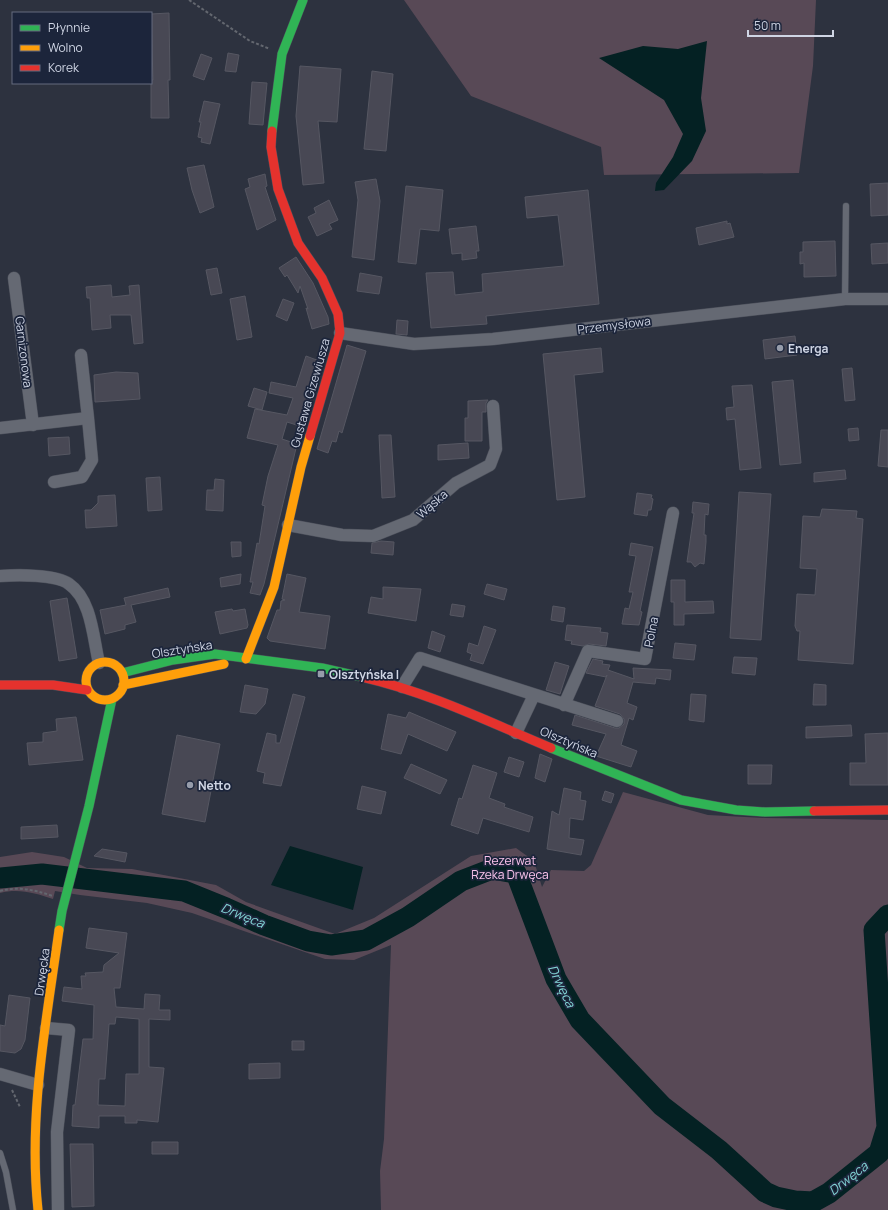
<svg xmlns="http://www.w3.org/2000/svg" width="888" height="1210" viewBox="0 0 888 1210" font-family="Manrope,sans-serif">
<rect width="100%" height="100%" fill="#2d323f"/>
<path fill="#584956" d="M404,0H816L813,66L799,173L604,175L601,147L471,96Z
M623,792L708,815L766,818L888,820V1210H381L380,1171L384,1139L391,945L354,960L325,959L192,913L147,903L80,895L55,891L53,899C35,893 19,888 0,893V857L32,852L64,857L87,868L132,869L216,885L246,902L335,934L374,918L471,856L516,848L534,861L542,887L551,870L584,871L591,865Z"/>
<path fill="#042123" d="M707,41L701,98L706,131L692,161L664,190L655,191L656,183L673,157L683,134L664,100L599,58L643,46L678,49Z
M290,846L363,867L353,910L271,885Z"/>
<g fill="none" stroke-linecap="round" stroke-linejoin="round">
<path stroke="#042123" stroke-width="21" d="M0,878L42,874L184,891L226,908L264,925L308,941L331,945L366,940L408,917L461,881L492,869L516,873L556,979L580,1020L662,1106L719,1150L765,1192L776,1197L795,1201L813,1202L829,1193L879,1153L887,1127L874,930L888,915"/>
</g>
<path fill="#484854" stroke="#565762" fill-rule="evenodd" d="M169,13L170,80H168L169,118H151V80H153L151,14Z
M228,53L239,55L236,72L225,71Z
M201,54L212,58L204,80L193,76Z
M300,66L341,69L337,122L318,121L324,183L303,185L296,116Z
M372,71L393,74L386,151L364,149Z
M252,82L267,83L263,125L249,124Z
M204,101L220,104L210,144L201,142L202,138L198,137L201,122H199Z
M204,165L214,207L200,213L192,190L187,168Z
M265,174L267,186L265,187L276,220L257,230L245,189L250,187L248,179Z
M376,179L380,201L374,260L352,257L358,200L355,182Z
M888,183V215L871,216L870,184Z
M406,186L443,190L439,231L420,229L416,264L398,262Z
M588,190L599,304L486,316L487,324L431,328L426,273L453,272L455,295L483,292L482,274L564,266L558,215L527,218L525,197Z
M329,200L338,220L329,224L332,229L317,236L308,217L316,213L314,208Z
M727,221V224L730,223L734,237L699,245L696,228Z
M476,226L479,251H476L477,258L462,260V253L452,254L449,229Z
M835,241L836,276L804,277V263L800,264V252H803V242Z
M888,243V263L872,264L871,244Z
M296,257L313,283L328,317L329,324L312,329L306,308L308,309L300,286L298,293L287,275L285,277L279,268Z
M217,268L222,293L211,295L206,270Z
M360,273L382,277L379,294L357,291Z
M111,285L112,297L130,295L129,286L139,285L143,343L134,344L131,315H110L111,328L92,330L90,298H87L86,287Z
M245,296L252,337L237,340L230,299Z
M283,299L294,303L287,321L276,316Z
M397,320L408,321L407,335L396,334Z
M795,336L797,355L765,359L763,340Z
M347,345L366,351L342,433L339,431L336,442L332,441L328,453L317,449Z
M601,348L603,372L574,375L585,497L557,500L543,354Z
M306,356L322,362L303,427L287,422L282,439L297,444L264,584L260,595L250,593L253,582H250L257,543L259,544L265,506L262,505L268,476L278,445L247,438L255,409L287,415L293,398L269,393L271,382L296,387Z
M852,368L855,400L845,401L842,369Z
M116,372L138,373L140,399L95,402L94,375Z
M793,380L801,463L780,465L772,382Z
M752,385L761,468L740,470L735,419L727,420L726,408L734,407L732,386Z
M254,388L267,392L262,410L248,406Z
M488,400L486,403V412H482V441H465V418H468V401Z
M858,428L859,440L849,441L848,429Z
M881,430H888V467L878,466Z
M379,435H391L395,497L382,498Z
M69,437L70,454L49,456L48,438Z
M468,443L469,458L438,460V445Z
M845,470L846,479L814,482V473Z
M160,477L162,510L148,511L146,478Z
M215,479L224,480L223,511L206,510L207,490H214Z
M739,492L771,494L761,640L730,638Z
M637,493L652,495L651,498L653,499L651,510H648L647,516L634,514Z
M115,495L117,526L86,528L85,510H91L98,503V496Z
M693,502L709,504L708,515L705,514L704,535H706V542L704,564L700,563L695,567L691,562H687L694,513H692Z
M822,509L857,511L856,518L863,519L853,664L798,660L800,631H797L795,626L797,594L815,595L817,569L800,568L803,516L820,517Z
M381,541L394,542L393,555L371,553L372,543Z
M231,542H241V556L232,557Z
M631,543L653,547L640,611L642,612L639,625L622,624L625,608L629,609L633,592H629L636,556L629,555Z
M241,574L240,584L221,587L220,578Z
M287,574L306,578L299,612L330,616L325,649L270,641L267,638L277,610H280L281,601L285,600L282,599Z
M671,580H685V602L713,601L714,613L684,614V625H674V602H671Z
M487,584L507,589L504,600L484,594Z
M383,587L421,589L416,621L368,613L371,597L383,599Z
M168,588L170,597L131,605L136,622L125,625V629L105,634L100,610L126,605L124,598Z
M67,598L77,658L59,661L50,601Z
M452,604L465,606L463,617L450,615Z
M553,606L565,608L563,622L551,620Z
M232,609L233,611L245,609L248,625L247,628L220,634L215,612Z
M567,625L601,628L600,632L608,633L606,646L589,644L583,646L571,644L572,641L565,640Z
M484,626L496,630L483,664L470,660L472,654L467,652L469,643L478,646Z
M432,631L445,636L440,652L428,648Z
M675,643L696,645L694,660L673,658Z
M734,657L757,658L755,675L732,673Z
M593,659L603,661L602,664L610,665L608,670L634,679L633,668L671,670L670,680L656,678L655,684L633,682L627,703L637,707L633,720L629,718L621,745L637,751L631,767L596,756L606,734L572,725L575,715L615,728H619L624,724V719L620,714L595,706L607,675L606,677L586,673Z
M555,662L569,666L560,694L546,690Z
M814,684L826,685V705H813Z
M245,685L268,689L265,704L256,714L240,712Z
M293,694L305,697L281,786L263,783L265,773L257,771L267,733L276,735V743H280Z
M691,694L706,695L704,722L689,720Z
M409,712L456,732L447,751L408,734L401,754L381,749L388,714L406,718Z
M76,717L83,760L29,765L27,743L43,742V733L57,731L56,719Z
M851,725L852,736L806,738V727Z
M888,733V785H850V763H866L865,734Z
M177,735L220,744L205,822L162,814Z
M540,754L552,759L545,782L535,778Z
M509,757L524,762L519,777L504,772Z
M411,764L447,780L440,794L404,778Z
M473,765L497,773L489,798L505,804L504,807L533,817L529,832L483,818L478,834L451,825L459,798L462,799Z
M748,765H772L771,784H748Z
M362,786L386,792L381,814L357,809Z
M564,788L581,792L580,800L586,801L583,820L570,818L569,838L584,840L581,855L547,849L552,811L559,815Z
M605,791L614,794L611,803L602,800Z
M57,825L58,837L21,839V827Z
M102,849L127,853L125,862L94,856Z
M89,928L127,933L120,988H114L116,1007L144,1009L145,994L160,995L159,1010H170V1020L149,1019V1067L164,1068L158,1122L137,1120V1123H125V1116H99V1128L72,1126L73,1105H75L83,1039H93L94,1005L62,1001L64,987L82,989L81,976H86L85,973L103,972L104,965L119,953L86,948ZM116,1017L139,1019V1074H126L125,1106L98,1105L99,1079H105L109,1024H115Z
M9,995L30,998L25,1040L21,1049L15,1053L0,1051V1025L5,1026Z
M292,1041H304V1050H292Z
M280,1063V1078L249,1079V1064Z
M152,1142H178V1154H152Z
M70,1144H93L94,1206L72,1207Z"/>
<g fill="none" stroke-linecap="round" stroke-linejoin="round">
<g stroke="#4b4f5a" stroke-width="7">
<path id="lane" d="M845,299L846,206
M0,1153L6,1172L13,1210"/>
</g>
<g stroke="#4b4f5a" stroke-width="13">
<path id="street" d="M14,278L33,425
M340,333L414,344L493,339L845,299H888
M0,428L88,418L81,355
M54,482L82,477L92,460L88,418
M288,525L342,535L373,536L413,520L456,483L490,465L496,449L493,406
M0,576C16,575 56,574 69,584C92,600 93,638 99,663
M402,687L420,658L617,721
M564,705L588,651L645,659L673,513
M516,733L534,695
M46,1028L69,1030L57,1132L58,1210
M0,1074L38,1085"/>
</g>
<g stroke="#4b4f5a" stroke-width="10">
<path id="fast" d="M272,131L282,54L303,0
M122,673L173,660L215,654L322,668L362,677
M551,748L681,800L736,810L765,812L814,811
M59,930L62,911L89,806L112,699"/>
</g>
<g stroke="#4b4f5a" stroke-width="10">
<path id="slow" d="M246,659L274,587L301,467L310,436
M86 681a19 19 0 1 1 38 0a19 19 0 1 1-38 0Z
M123,685L224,664
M38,1210C28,1115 46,1024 59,930"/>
</g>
<g stroke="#4b4f5a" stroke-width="10">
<path id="jam" d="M272,131L271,147L278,189L298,243L322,278L338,314L340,333L310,436
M362,677C428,692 489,722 551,748
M0,685H53L87,690
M814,811L888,810"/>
</g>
<path stroke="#63676f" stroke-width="2" stroke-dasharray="3 2" stroke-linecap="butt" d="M189,0L250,41L270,49
M0,891C19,886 34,890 53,896
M12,1090L20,1107"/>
<use href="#lane" stroke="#656973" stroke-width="6"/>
<use href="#street" stroke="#656973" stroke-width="12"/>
<use href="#fast" stroke="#30b455" stroke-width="9"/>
<use href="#slow" stroke="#ff9f0a" stroke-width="9"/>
<use href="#jam" stroke="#e5322d" stroke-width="9"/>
</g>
<g fill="#969caa" stroke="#1c253b" stroke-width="1.5">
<circle cx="780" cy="348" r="4"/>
<rect x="317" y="670" width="8" height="8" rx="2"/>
<circle cx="190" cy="785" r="4"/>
</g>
<g text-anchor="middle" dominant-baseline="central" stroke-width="3.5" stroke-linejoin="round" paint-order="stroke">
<g font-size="12" fill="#cfd5e4" stroke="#1c253b">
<text transform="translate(614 325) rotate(-7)">Przemysłowa</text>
<text transform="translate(24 352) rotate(83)">Garnizonowa</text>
<text transform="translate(310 393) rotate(-74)">Gustawa Gizewiusza</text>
<text transform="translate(432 504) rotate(-41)">Wąska</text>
<text transform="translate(651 632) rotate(-79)">Polna</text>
<text transform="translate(182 649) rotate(-9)">Olsztyńska</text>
<text transform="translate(569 742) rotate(23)">Olsztyńska</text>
<text transform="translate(42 972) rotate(-82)">Drwęcka</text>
</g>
<g font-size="12" font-weight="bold" fill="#cfd5e4" stroke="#1c253b" text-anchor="start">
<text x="788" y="348">Energa</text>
<text x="329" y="674">Olsztyńska I</text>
<text x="198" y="785">Netto</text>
</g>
<g font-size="12" fill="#f9c3eb" stroke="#1c253b">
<text x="510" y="860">Rezerwat<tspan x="510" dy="14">Rzeka Drwęca</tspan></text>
</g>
<g font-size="13" font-style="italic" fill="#81d3d4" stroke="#1c253b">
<text transform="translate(243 915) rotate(22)">Drwęca</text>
<text transform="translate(562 986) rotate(64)">Drwęca</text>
<text transform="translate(848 1178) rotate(-38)">Drwęca</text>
</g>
</g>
<rect x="12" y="12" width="140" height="72" fill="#1c253b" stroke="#646b7f"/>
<rect x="20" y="25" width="20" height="6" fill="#30b455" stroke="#646b7f"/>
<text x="48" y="32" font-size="12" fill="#cfd5e4">Płynnie</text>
<rect x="20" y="45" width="20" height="6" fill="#ff9f0a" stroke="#646b7f"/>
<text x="48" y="52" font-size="12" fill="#cfd5e4">Wolno</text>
<rect x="20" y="65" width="20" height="6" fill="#e5322d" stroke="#646b7f"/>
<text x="48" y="72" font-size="12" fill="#cfd5e4">Korek</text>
<path d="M748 30v6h85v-6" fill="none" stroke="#cfd5e4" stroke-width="2"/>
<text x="754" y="30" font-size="12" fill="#cfd5e4" stroke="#1c253b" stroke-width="3" paint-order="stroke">50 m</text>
</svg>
